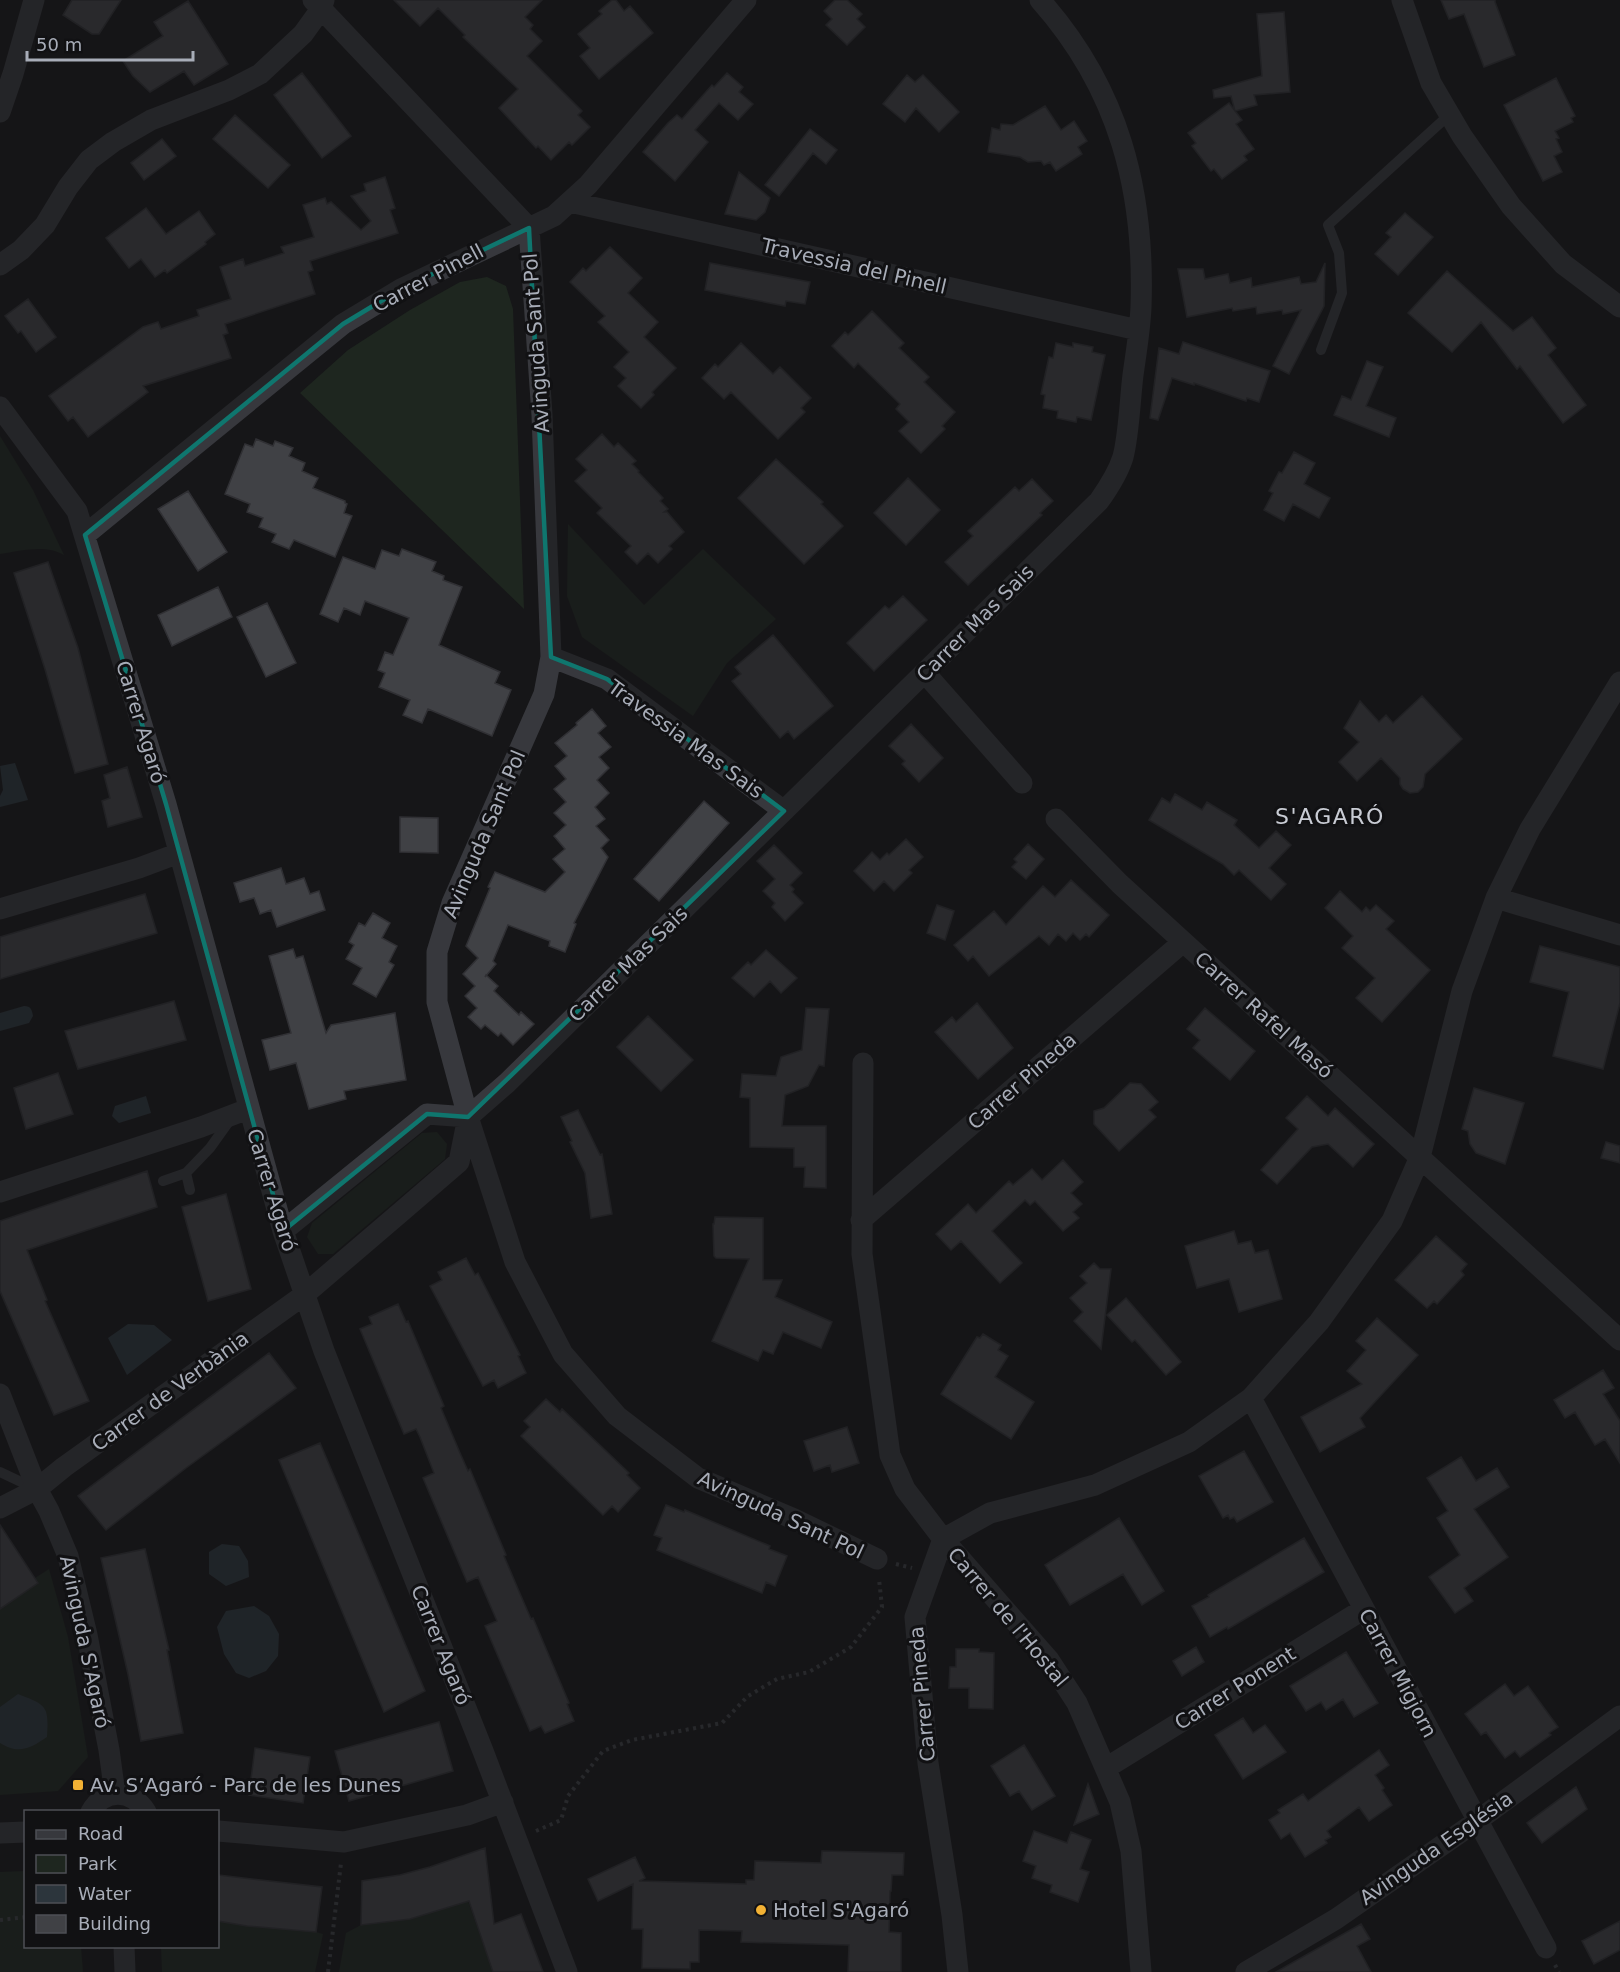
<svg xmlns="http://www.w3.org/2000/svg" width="1620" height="1972" viewBox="0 0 1620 1972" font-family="'DejaVu Sans',sans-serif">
<rect width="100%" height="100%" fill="#161618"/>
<path fill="#1e261f" d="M487,277L506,286L513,309L524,609L300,393L348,350L410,310L460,282Z
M0,436L33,490L64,555C45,544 21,551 0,554Z
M568,524L644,605L703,549L776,619L727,663L693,716L582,637L567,596Z
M437,1132L447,1144L445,1159L333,1254H318L307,1237L312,1223L422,1133Z
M49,1569L68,1637L88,1757L58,1791L0,1795V1609L38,1583L35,1578Z
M25,1871L26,1946L81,1947L83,1972H0V1872Z
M468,1901L493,1972H339L346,1933L361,1925L410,1919Z
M218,1921L247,1926L316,1932L323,1934L315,1972H162L161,1947L218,1946Z"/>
<path fill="#2c353c" d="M15,763L28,800L0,807V796L3,790L0,766Z
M24,1006C31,1006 32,1010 33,1016L29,1023L0,1031V1013Z
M146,1096L151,1113L119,1123L112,1116L115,1106Z
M128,1324L154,1325L172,1340L127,1375L108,1338Z
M222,1544L239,1546L248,1561L249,1577L226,1586L209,1574V1552Z
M254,1606L269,1616L279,1634L278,1656L266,1671L249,1678L236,1673L224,1654L217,1627L226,1611Z
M18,1694C47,1705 49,1706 47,1737C31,1748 19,1755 0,1743V1707Z"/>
<path fill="#404145" stroke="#303034" stroke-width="1.5" d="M72,0H121L99,34H92L63,15Z
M394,0H542L525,17L533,25L530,29L542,41L527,56L582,111L578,115L590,127L572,145L569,142L551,160L538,146L536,148L499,108L518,89L463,37L465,35L438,8L420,26Z
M612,0H616L624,11L630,6L653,33L599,79L580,56L590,48L578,34L602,14L599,11Z
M835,0H847L862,14L857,19L865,27L847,45L826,25L832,19L824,11Z
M1441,0H1495V2L1515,55L1484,67L1464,14L1449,19Z
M188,1L228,64L194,85L184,71L150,92L133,76L123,61L163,36L154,22Z
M1284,12L1290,92L1254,95L1257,105L1235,111L1231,96L1214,98L1213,90L1262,76L1257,14Z
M302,73L351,136L322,158L274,95Z
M727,73L743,87L739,92L753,104L738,120L719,103L695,130L708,142L675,181L643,152L668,123L677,115L682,119L712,85L714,87Z
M907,75L915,82L923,75L959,112L939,132L916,108L905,122L883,104Z
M1556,78L1575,116L1571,118L1573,122L1555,131L1559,138L1556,139L1562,152L1554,156L1562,172L1543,181L1504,105Z
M1229,103L1242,120L1236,124L1254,149L1244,156L1247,160L1222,179L1214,169L1211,171L1192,146L1196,143L1188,133Z
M1045,106L1061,130L1074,121L1087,141L1078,147L1082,154L1056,171L1050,162L1044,165L1041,161L1028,162L1020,157L988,152L992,128L1000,130L1001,124L1013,125Z
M235,115L290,165L268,188L213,139Z
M810,129L837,150L826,164L813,153L779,196L765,185Z
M162,139L176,156L144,180L131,163Z
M739,172L770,198L765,212L756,220L725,214Z
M385,177L395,208L390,210L398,233L310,261L313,270L308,272L315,294L225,324L228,333L223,335L231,358L143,386L148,392L88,437L73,417L68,421L49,396L143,327L158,322L161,329L199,316L197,310L231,299L220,267L243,259L245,266L284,253L281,247L314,237L303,205L325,198L327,204L331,202L361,230L371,221L351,196L366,191L364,184Z
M146,208L166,234L199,211L215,234L205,242L206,244L167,273L165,270L155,277L141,259L129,268L106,238Z
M1405,213L1433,237L1398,275L1375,254L1391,237L1386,233Z
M610,247L642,278L628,293L658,322L644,337L676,368L652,392L654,395L641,408L618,386L626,378L614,367L629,352L598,322L605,316L570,282L583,268L586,271Z
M710,263L810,282L805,304L786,301L785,306L705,290Z
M1325,263L1324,306L1289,374L1273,366L1301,310L1283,314L1282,310L1257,314L1256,307L1233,311L1232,308L1187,317L1178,269H1203L1205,279L1228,274L1230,283L1251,278L1252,287L1299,277L1301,284L1316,282Z
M1447,271L1513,331L1532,317L1556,348L1548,355L1586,405L1563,423L1520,366L1517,369L1481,322L1452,352L1408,313Z
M28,299L56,337L36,352L21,331L18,333L5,316Z
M872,311L904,343L899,348L929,377L924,382L955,412L942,426L945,429L921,453L899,431L909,422L896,409L900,404L858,363L854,368L832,346L845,332L848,335Z
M1183,342L1270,371L1259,402L1247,398L1246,401L1194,383V385L1172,378L1158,420L1150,418L1159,348L1179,354Z
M741,343L773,374L780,367L811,398L801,408L805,412L778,439L731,392L724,399L702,378L715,364L718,367Z
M1056,343L1073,347V343L1093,347L1092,352L1105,355L1091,420L1077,417L1076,422L1057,418L1058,411L1043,408L1045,395L1041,394L1049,357L1053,358Z
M1367,361L1383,367L1366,406L1396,418L1389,437L1334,415L1342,396L1351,400Z
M602,434L614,447L618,443L636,461L632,464L639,471L638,472L663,498L660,501L668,509L664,512H667L684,532L669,546L672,549L658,563L648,553L637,564L625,552L631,546L597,513L602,508L575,481L587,470L576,459Z
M256,439L273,446L275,441L293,448L289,456L305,463L302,471L318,478L313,488L345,501V503L347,504L344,513L352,516L335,557L294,540L289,549L272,542L276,534L259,527L263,518L247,512L250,504L225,494L245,444L253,447Z
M1294,452L1315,463L1304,484L1330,498L1319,518L1293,504L1284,521L1264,510L1273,493L1269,491L1279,472L1282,473Z
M776,459L823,502L821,504L843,526L804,564L738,498Z
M908,478L940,510L906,545L874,513Z
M1032,479L1053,501L1040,513L1042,515L968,585L945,562L973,536L968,531L1015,487L1019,491Z
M188,491L227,552L198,571L158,509Z
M402,549L436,562L432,571L444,576L443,580L462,587L439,645L500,672L495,683L511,690L492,736L428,709L422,723L403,715L410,700L379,687L385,673L378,670L385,652L393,655L409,618L365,601L360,615L344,608L338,622L320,614L343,557L375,569L382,550L399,556Z
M48,562L78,648L108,764L75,773L45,669L14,573Z
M218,587L232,617L172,646L158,615Z
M903,596L927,620L874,671L847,643L885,606L889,609Z
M267,603L296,663L266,677L237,617Z
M773,635L833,706L794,739L788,731L780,738L732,681L741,674L735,667Z
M1422,696L1462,739L1425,774L1423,787L1418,792L1410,793L1403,789L1400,784V778L1381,758L1357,781L1339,762L1359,742L1344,728L1360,701L1379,722L1386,715L1393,723Z
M592,709L606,726L598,733L611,747L599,757L609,768L597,780L609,793L595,807L605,819L596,826L609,840L601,848L608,857L574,923L576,924L565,952L549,946L550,941L508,925L493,961L496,964L485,977L486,975L498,986L494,991L519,1015L521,1012L534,1024L513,1045L501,1033L498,1036L485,1025L481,1029L468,1017L477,1008L465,996L475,986L463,974L478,958L466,946L490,888L488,887L495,872L545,892L565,872L553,859L565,849L554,836L566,825L554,813L566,802L554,789L566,779L555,766L567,756L555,743L577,725L576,723Z
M911,724L943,758L919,782L902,764L905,761L889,746Z
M127,767L142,817L108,827L102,801L110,798L104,775Z
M1175,794L1202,810L1207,802L1237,820L1234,825L1259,848L1276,831L1291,845L1269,868L1286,884L1271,900L1239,870L1234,875L1223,864L1149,820L1162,798L1170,803Z
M704,801L729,823L659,901L634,879Z
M400,817L438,818V853L400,852Z
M906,839L923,857L909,870L912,873L894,891L884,881L874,891L854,871L872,852L880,860L887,853L889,855Z
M1028,844L1044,859L1026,879L1012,867L1017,862L1014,859Z
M774,845L802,873L790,885L794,889L792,892L803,903L785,921L772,907L775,903L763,891L775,879L757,861Z
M281,868L286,884L304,878L310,894L319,891L325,910L277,927L271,910L260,914L254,898L240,902L234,883Z
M1071,880L1109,915L1089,937L1086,934L1080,940L1073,933L1066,941L1058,934L1049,945L1039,936L989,976L973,956L968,961L954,945L994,911L1006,925L1043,886L1055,897Z
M1340,891L1362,912L1366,907L1370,911L1376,905L1394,921L1386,929L1430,970L1382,1022L1356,998L1375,978L1342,948L1353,936L1325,908Z
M145,894L157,933L0,979V937Z
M937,905L954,911L945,940L927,933Z
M373,913L390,923L382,938L397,946L389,962L394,965L376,997L353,984L362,968L346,959L354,945L349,942L359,923L365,926Z
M1540,946L1620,967V1003L1603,1069L1553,1056L1569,992L1530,982Z
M293,949L296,958L303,956L326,1033L331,1025L395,1013L406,1080L344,1091L346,1099L309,1109L296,1063L270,1070L262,1040L291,1033L269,956Z
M766,950L797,978L781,993L770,981L754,997L732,978L748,962L751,965Z
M174,1001L186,1040L78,1069L65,1031Z
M977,1003L1013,1048L978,1079L935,1032L952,1017L956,1022Z
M806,1008L829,1009L824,1066L819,1065L808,1086L785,1095L782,1126H826V1188L804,1187L805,1167H794V1148L750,1147V1098L740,1097L742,1074L776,1076L781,1057L802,1050Z
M1205,1008L1255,1051L1230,1080L1193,1048L1200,1040L1187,1029Z
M648,1016L693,1060L661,1091L617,1047Z
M58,1073L73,1114L26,1129L14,1088Z
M1130,1083L1141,1084L1158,1102L1149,1110L1156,1117L1119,1151L1094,1124V1111L1104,1108Z
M1474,1088L1524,1103L1505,1164L1476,1153L1470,1144L1468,1131L1462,1129Z
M1307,1096L1328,1116L1335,1108L1374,1144L1353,1167L1328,1144L1312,1147L1277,1184L1261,1170L1298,1129L1286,1118Z
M578,1110L600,1155L602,1154L612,1214L591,1218L585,1173L570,1142L572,1141L561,1117Z
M1606,1142L1620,1146V1163L1601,1158Z
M1063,1160L1083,1182L1071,1193L1082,1204L1073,1212L1079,1218L1063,1231L1035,1201L1030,1205L1025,1200L992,1231L1022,1263L1000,1283L961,1241L951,1250L936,1234L968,1204L976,1213L1009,1181L1013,1185L1032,1169L1042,1180Z
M147,1171L157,1207L27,1250L47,1300L45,1301L89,1401L54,1415L0,1291V1221Z
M226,1194L251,1289L208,1301L182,1207Z
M715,1217L763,1218V1280H782L775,1297L832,1322L821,1348L783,1332L773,1354L763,1350L758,1361L712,1341L749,1259L716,1258L714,1256L713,1224H714Z
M1234,1231L1238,1244L1251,1241L1255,1253L1268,1250L1282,1299L1239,1312L1229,1279L1197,1288L1185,1246Z
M1436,1236L1467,1264L1461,1271L1464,1275L1437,1304L1434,1301L1427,1308L1395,1280Z
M466,1258L475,1275L478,1273L520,1355L518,1356L526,1373L498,1388L494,1380L483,1386L430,1286L442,1280L438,1272Z
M1094,1263L1100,1269H1111L1101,1349L1074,1321L1083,1312L1070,1298L1087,1283L1080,1276Z
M1126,1298L1181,1362L1166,1375L1135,1340L1132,1342L1107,1315Z
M398,1304L406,1322L408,1321L444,1406L441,1408L460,1453L468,1471L470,1469L506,1555L504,1556L518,1589L531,1619L533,1618L569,1703L567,1704L574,1721L545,1733L541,1726L530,1731L485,1626L497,1621L478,1577L467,1582L423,1478L434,1473L420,1437L416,1429L404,1434L360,1329L372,1324L369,1317Z
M1377,1318L1418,1355L1360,1418L1365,1427L1320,1452L1301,1417L1362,1384L1347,1371L1366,1350L1356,1341Z
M983,1334L1001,1345L998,1350L1008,1356L995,1377L1034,1402L1011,1439L941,1394L977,1337L980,1338Z
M269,1353L296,1388L186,1468L106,1530L78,1496Z
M1603,1370L1614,1388L1603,1394L1620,1421V1463L1605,1439L1595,1445L1575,1412L1565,1418L1554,1400Z
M546,1399L560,1412L562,1409L629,1473L627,1475L640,1488L618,1512L612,1506L603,1515L521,1436L530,1427L524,1421Z
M847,1427L859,1463L832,1472L830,1465L814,1471L804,1441Z
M320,1443L425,1691L384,1712L279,1460Z
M1244,1451L1273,1502L1237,1522L1234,1517L1230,1519L1228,1515L1223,1518L1199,1476Z
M1461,1457L1476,1481L1497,1468L1509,1487L1474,1509L1508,1557L1464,1588L1473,1601L1455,1613L1429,1577L1460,1555L1437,1518L1448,1511L1427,1478Z
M666,1505L684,1512L685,1510L770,1546L769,1549L787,1556L775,1586L766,1582L762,1593L657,1550L662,1538L654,1535Z
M1119,1518L1164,1591L1142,1605L1123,1574L1070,1605L1045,1565Z
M0,1525L38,1583L0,1609Z
M1304,1538L1324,1572L1228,1629L1227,1627L1210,1637L1192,1606L1209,1597L1208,1595Z
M145,1549L169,1650H167L183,1733L141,1741L128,1674L101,1558Z
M1196,1647L1204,1662L1182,1676L1173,1661Z
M956,1649H979V1652L994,1653L993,1709L969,1708V1688H949L950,1667H956Z
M1346,1652L1378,1703L1354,1717L1343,1699L1326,1710L1321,1702L1306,1711L1290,1686Z
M1505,1684L1514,1696L1528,1686L1558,1727L1549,1733L1551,1735L1520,1757L1515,1751L1505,1758L1486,1732L1481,1735L1465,1714Z
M1243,1718L1253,1733L1265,1725L1286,1752L1243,1779L1215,1735Z
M439,1722L453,1771L349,1801L335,1751Z
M1024,1745L1055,1796L1032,1810L1019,1791L1010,1796L991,1766Z
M255,1748L310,1757L303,1803L249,1795Z
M1379,1750L1389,1765L1375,1775L1384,1788L1382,1790L1392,1805L1369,1821L1359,1807L1327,1831L1331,1837L1325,1840L1327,1843L1305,1857L1290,1833L1281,1839L1269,1820L1280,1813L1278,1810L1303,1794L1308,1801Z
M1088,1784L1099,1814L1074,1825Z
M1576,1787L1587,1809L1542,1843L1527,1823Z
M1034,1831L1067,1843L1071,1832L1091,1840L1080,1869L1089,1872L1078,1902L1050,1892L1052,1885L1032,1878L1036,1866L1023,1861Z
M485,1848L494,1924L521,1914L543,1972H493L469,1901L410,1919L361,1925L362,1881L400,1875L430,1867Z
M822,1851L904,1853L903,1875H892L891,1891H890L889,1932L901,1933V1972H848L849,1945L741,1942L742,1931L699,1930V1962H690V1969L642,1968L643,1929H632L633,1884L598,1901L588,1879L635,1857L645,1878L639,1881L746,1884V1880H754L755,1861L821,1863Z
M218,1875L322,1887L316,1932L247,1926L218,1921Z
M1620,1921V1950L1594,1964L1582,1941Z
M1361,1924L1370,1939L1357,1946L1371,1972H1276Z"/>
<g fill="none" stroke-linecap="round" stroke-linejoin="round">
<path stroke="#3d3f44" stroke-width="4" stroke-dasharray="3 4.5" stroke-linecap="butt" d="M896,1564L912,1568
M536,1831L561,1820L568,1796L603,1751L632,1740L722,1723L748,1696L777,1679L809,1672L851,1647L882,1607L879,1579
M0,1920L26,1917
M1555,1965L1559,1972
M328,1972L341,1863"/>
<path stroke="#37383d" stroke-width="10" d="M1321,350L1342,293L1339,253L1328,225L1449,115
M186,1173L190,1190
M163,1181L186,1173L210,1148L230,1120
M0,1472L36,1489"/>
<path stroke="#37383d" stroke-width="21" d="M313,0L529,228L542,415L551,657L544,694L452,903L437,952V1002L468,1117L515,1262L563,1354L617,1416L698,1478L794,1519L877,1559
M1402,0L1431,83L1462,136L1511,206L1563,264L1620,307
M0,112L13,74L34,0
M570,202L1138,330
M0,265L21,250L45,225L68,187L89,160L113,142L151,120L229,90L260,74L303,34L321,9L324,0
M0,407L77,511L166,804L283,1231L324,1351L483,1751L567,1972
M85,535L343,324L401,289L554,216L588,185L746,0
M551,657L607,679L784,811
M925,673L1022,783
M1056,819L1120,884L1620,1340
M1496,898L1620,935
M0,909L139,868L179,853
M863,1063L862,1254L890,1455L905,1489L943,1539L1049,1660L1077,1703L1120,1802L1131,1851L1141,1972
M0,1192L201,1127L248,1109
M861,1220L1183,942
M283,1231L427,1114L468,1117
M0,1394L37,1489L49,1511L68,1556L87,1635L109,1750L115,1794
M1251,1398L1546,1948
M0,1508L37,1489L64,1467L304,1295L401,1212L459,1162L468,1117L507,1083L1099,501C1109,487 1118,473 1123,457C1129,434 1130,399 1133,375C1136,353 1140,330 1141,307C1145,190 1119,89 1040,0
M943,1539L990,1513L1095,1485L1189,1442L1251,1398L1319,1322L1392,1221L1420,1157L1462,991L1496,898L1530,829L1620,682
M943,1539L915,1617L928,1763L952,1915L958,1972
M1106,1768L1364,1609
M91,1812C104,1788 132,1789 146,1812
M218,1831L344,1842L467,1815L503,1802
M0,1833L26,1832
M124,1946L125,1972
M1246,1972L1336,1919L1477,1821L1620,1716"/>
</g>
<path d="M0 0H1620V1972H0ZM529,228L551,657L607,679L784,811L468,1117L427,1114L283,1231L166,804L85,535L343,324L401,289Z" fill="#161618" fill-opacity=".55" fill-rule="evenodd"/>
<path fill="none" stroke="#0f766e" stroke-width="4.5" stroke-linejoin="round" d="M529,228L551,657L607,679L784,811L468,1117L427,1114L283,1231L166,804L85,535L343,324L401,289Z"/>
<g fill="#f2b134" stroke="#111113" stroke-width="2">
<rect x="72" y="1779" width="12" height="12" rx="3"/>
<circle cx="761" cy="1910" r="6"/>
</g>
<g text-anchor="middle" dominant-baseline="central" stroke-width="6" stroke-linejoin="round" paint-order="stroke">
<g font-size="20" fill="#a8adb8" stroke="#111113">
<text transform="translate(854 266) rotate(13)">Travessia del Pinell</text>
<text transform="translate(428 278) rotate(-28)">Carrer Pinell</text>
<text transform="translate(536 343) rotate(-94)">Avinguda Sant Pol</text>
<text transform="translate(975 623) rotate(-45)">Carrer Mas Sais</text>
<text transform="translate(141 722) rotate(73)">Carrer Agaró</text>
<text transform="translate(686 739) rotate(36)">Travessia Mas Sais</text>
<text transform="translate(484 834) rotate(-67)">Avinguda Sant Pol</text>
<text transform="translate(628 964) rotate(-44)">Carrer Mas Sais</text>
<text transform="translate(1264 1015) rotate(42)">Carrer Rafel Masó</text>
<text transform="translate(1022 1081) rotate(-41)">Carrer Pineda</text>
<text transform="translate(272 1190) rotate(73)">Carrer Agaró</text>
<text transform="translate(170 1391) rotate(-36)">Carrer de Verbània</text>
<text transform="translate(781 1515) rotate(25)">Avinguda Sant Pol</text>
<text transform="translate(1008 1617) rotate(50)">Carrer de l'Hostal</text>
<text transform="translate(85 1642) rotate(78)">Avinguda S'Agaró</text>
<text transform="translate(441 1645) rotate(68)">Carrer Agaró</text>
<text transform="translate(1398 1673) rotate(62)">Carrer Migjorn</text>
<text transform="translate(1235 1688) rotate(-32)">Carrer Ponent</text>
<text transform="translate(922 1694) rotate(-95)">Carrer Pineda</text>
<text transform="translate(1436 1848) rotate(-35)">Avinguda Església</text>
</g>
<g font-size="20" fill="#a8adb8" stroke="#111113" text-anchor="start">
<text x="90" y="1785">Av. S’Agaró - Parc de les Dunes</text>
<text x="773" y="1910">Hotel S'Agaró</text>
</g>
<g font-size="22" letter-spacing="1.5" fill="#c9ccd4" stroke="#111113">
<text x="1330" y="816">S'AGARÓ</text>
</g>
</g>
<rect x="24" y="1810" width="195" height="138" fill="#111113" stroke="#4d4f55" stroke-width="1.5"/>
<rect x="36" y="1830" width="30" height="9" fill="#37383d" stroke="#4d4f55" stroke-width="1.5"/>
<text x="78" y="1840" font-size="18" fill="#a8adb8">Road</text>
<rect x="36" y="1855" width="30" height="18" fill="#1e261f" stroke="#4d4f55" stroke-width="1.5"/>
<text x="78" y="1870" font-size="18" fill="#a8adb8">Park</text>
<rect x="36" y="1885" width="30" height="18" fill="#2c353c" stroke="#4d4f55" stroke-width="1.5"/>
<text x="78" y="1900" font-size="18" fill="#a8adb8">Water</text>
<rect x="36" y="1915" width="30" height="18" fill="#404145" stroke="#4d4f55" stroke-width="1.5"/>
<text x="78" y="1930" font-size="18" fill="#a8adb8">Building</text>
<path d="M27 51v9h166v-9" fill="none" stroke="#a8adb8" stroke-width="3"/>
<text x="36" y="51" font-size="18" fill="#a8adb8" stroke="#111113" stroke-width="4.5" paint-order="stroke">50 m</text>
</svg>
